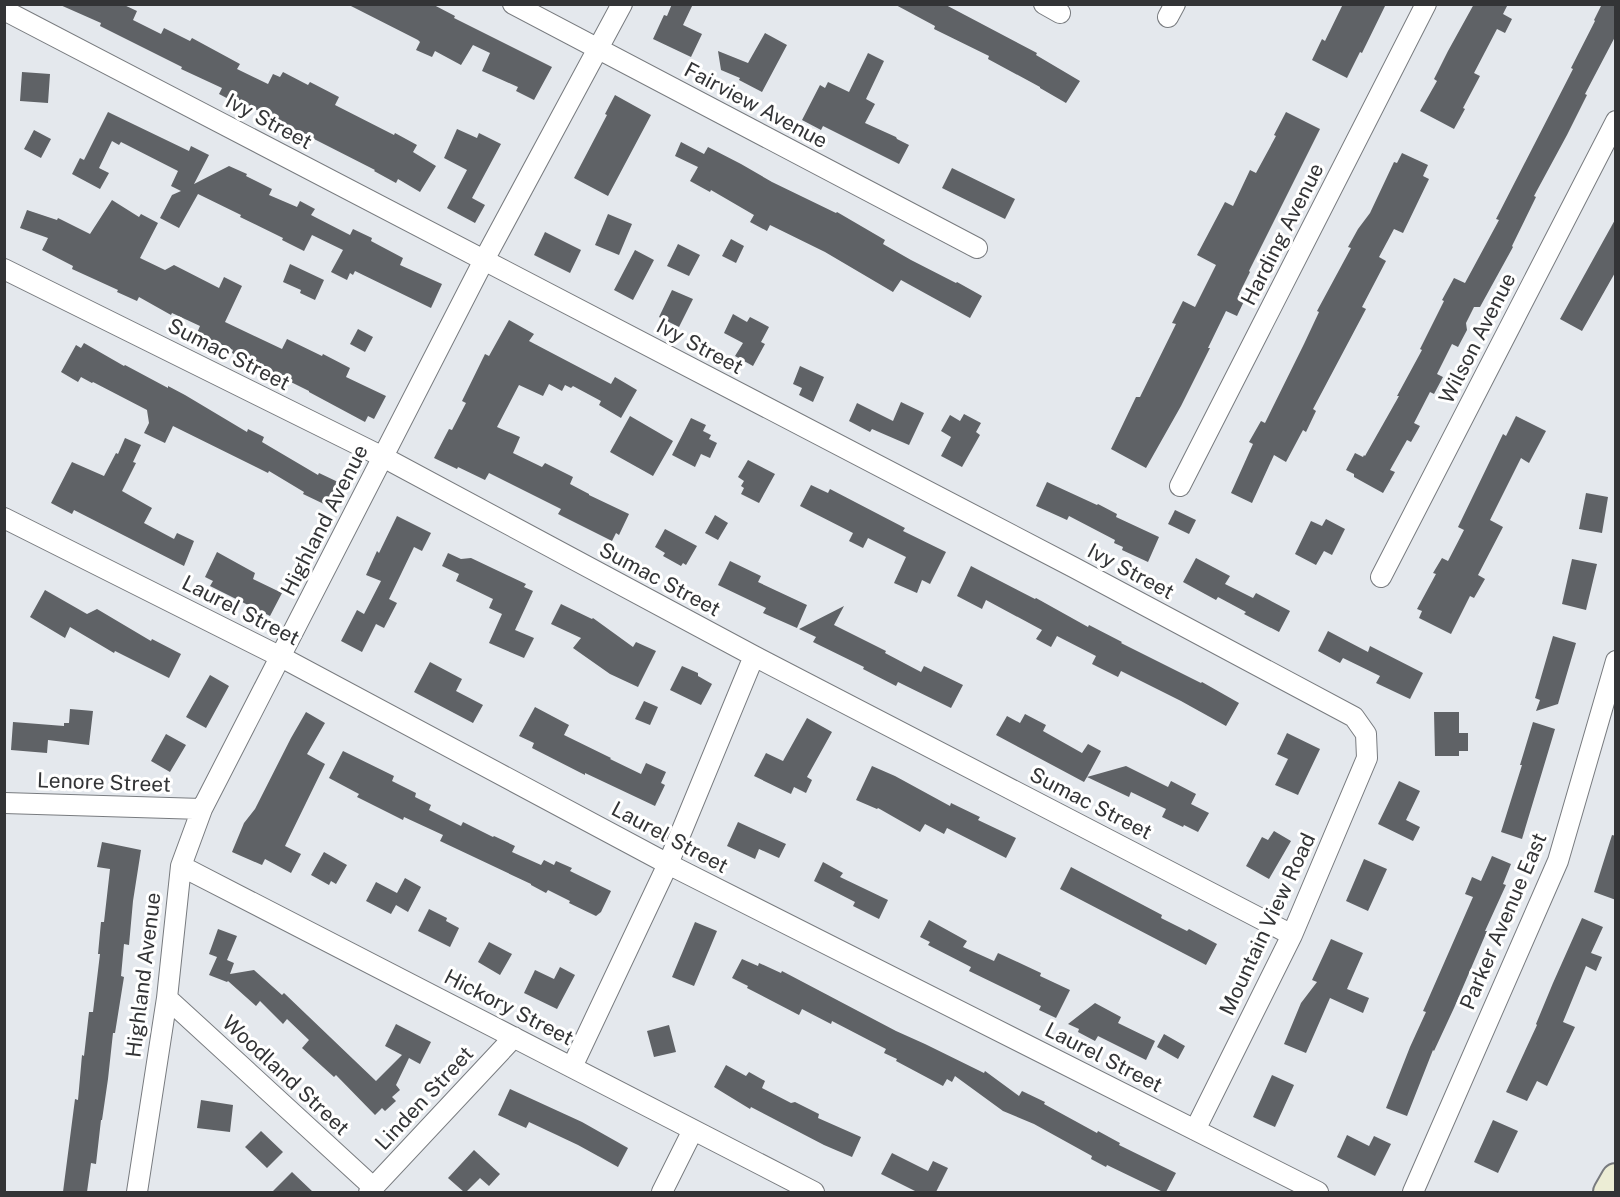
<svg xmlns="http://www.w3.org/2000/svg" width="1620" height="1197" viewBox="0 0 1620 1197" font-family="'Public Sans',sans-serif">
<rect width="100%" height="100%" fill="#e4e8ed"/>
<path fill="#5f6266" d="M58,4H122L137,11L133,20L161,34L164,28L190,41L192,38L240,64L237,69L268,84L273,74L280,77L283,72L308,85L310,82L339,97L335,105L394,135L395,133L417,145L413,152L436,166L420,192L398,179L396,183L374,171L375,170L237,100L236,103L219,94L222,88L181,69L182,67L100,26L101,23Z
M347,4H432L455,16L454,18L552,67L534,100L516,91L518,87L482,71L490,53L473,45L461,65L435,51L432,57L416,50L420,42L418,40Z
M672,4H693L683,25L702,34L691,57L653,39L664,15L667,16Z
M894,4H944L1037,53L1036,55L1080,81L1066,103L1040,88V87L988,59L989,56L934,29L935,26Z
M1343,4H1386L1362,53L1360,52L1347,78L1312,60L1322,39L1325,41Z
M1474,4H1508L1503,14L1512,19L1505,33L1497,29L1474,73L1480,76L1463,108L1465,109L1454,129L1420,111L1437,81L1434,79L1448,51Z
M1602,4H1616V35L1585,94L1587,95L1567,135L1534,196L1536,197L1512,246L1513,247L1480,307H1474L1466,323L1467,330L1458,347L1452,344L1437,374L1443,377L1434,394L1430,392L1414,423L1420,426L1411,442L1407,440L1390,470L1395,472L1383,493L1354,477V474L1346,470L1355,453L1363,457L1364,455L1365,456L1399,396H1397L1422,350L1420,349L1444,301L1442,300L1454,278L1465,283L1499,220L1496,219L1573,69L1571,68L1595,21L1594,20Z
M765,33L787,45L762,92L739,80L740,78L721,70L718,51L748,63Z
M868,53L884,61L866,99L875,104L865,123L896,137L897,139L909,145L899,164L823,126L821,130L802,120L820,85L825,88L828,82L849,92Z
M22,72L50,74L48,103L20,101Z
M615,95L651,115L608,196L574,178L607,115L605,114Z
M108,112L189,151L191,146L209,155L194,184L229,166L247,174L246,176L272,189L269,195L297,207L300,201L315,209L311,215L350,235L353,229L372,238L371,241L403,258L400,265L442,284L431,308L355,271L353,275L350,273L347,280L331,272L343,250L312,235L304,251L282,240L283,238L240,217L241,215L198,194L179,228L160,218L172,195L181,191L171,186L178,171L121,142L119,145L112,141L99,168L109,173L100,189L72,174L80,158L84,160Z
M1286,112L1320,129L1249,271L1250,272L1239,294L1246,297L1237,316L1226,311L1208,348H1210L1181,406L1146,468L1111,449L1136,397H1140L1176,324L1172,323L1183,301L1195,307L1216,265L1197,255L1225,202L1233,206L1250,170L1256,173L1276,136L1274,135Z
M457,129L477,138L479,133L501,144L472,198L485,205L475,223L447,208L467,170L444,158Z
M34,130L51,139L41,158L24,149Z
M681,142L704,154L708,147L741,164L772,182L836,213L837,212L885,240L883,244L911,260L956,283L957,282L982,296L970,318L901,280L893,292L825,252L770,225L767,231L750,222L754,215L711,190L710,192L690,181L698,167L675,156Z
M1402,153L1428,165L1423,176L1429,179L1403,233L1394,229L1379,257L1386,261L1362,307L1366,309L1313,409L1316,411L1306,432L1303,430L1286,462L1274,455L1252,503L1231,493L1253,444L1249,442L1261,421L1265,423L1304,344L1319,312L1317,311L1351,248L1348,247L1358,229L1370,213L1394,162L1397,163Z
M952,168L1015,199L1005,219L942,188Z
M112,200L139,217L141,214L158,223L140,258L165,270L174,265L219,288L224,277L242,286L225,322L282,349L287,339L322,356L323,354L350,368L346,377L386,396L374,419L368,416L365,422L309,392V391L232,353L233,350L197,333L200,326L172,313L171,315L139,297L137,301L117,292L118,290L72,269L73,266L42,250L48,238L20,228L27,210L57,220L58,218L90,234Z
M608,214L632,224L619,255L595,245Z
M1616,218V271L1582,331L1560,319Z
M545,232L581,250L570,273L534,255Z
M731,239L744,246L736,263L722,256Z
M678,244L700,255L689,276L667,266Z
M635,250L654,260L633,300L614,290Z
M290,264L324,280L315,300L300,293L301,290L283,282Z
M672,290L693,299L679,327L659,317Z
M733,314L747,322L750,317L769,327L761,342L765,344L753,366L735,356L743,343L724,333Z
M509,320L534,334L529,341L611,384L615,377L637,390L621,418L599,405L601,401L573,386L571,388L565,385L562,391L549,384L543,396L519,385L497,427L520,437L513,453L542,467L545,463L573,477L570,484L589,494V495L629,514L619,535L616,533L612,541L558,514L561,509L489,473L485,480L458,467L457,469L434,458L449,429L452,430L466,403L462,401L485,354L489,356Z
M358,329L373,337L365,352L350,344Z
M84,343L124,366L125,365L168,388V386L185,395L247,432L248,429L264,437L262,442L318,475L319,473L338,482L326,505L303,494L304,492L269,471L268,473L173,426L165,443L144,433L149,423L147,410L93,382L92,383L81,377L78,382L61,372L76,345L81,348Z
M800,366L824,377L813,402L799,395L802,388L793,384Z
M901,402L924,413L909,445L872,429L870,432L849,421L857,403L893,421Z
M964,414L981,423L976,432L980,435L962,467L941,456L951,437L941,431L950,415L960,421Z
M630,416L673,441L653,476L610,452Z
M1516,416L1546,431L1529,463L1521,458L1490,520L1503,527L1478,575L1485,579L1474,598L1470,596L1451,634L1419,618L1422,611L1417,609L1436,574L1433,573L1442,558L1448,561L1464,530L1458,527L1503,434L1506,436Z
M691,418L706,425L703,431L711,435L709,439L717,443L710,458L701,454L695,467L672,455Z
M125,438L141,445L133,462L136,463L122,491L152,508L144,523L174,539L177,533L194,541L184,566L74,510L72,514L51,503L72,462L104,476L116,453L118,454Z
M748,460L775,474L759,503L741,494L744,488L741,486L744,481L738,477Z
M1047,482L1097,505L1098,504L1117,514L1116,517L1159,537L1148,562L1122,550L1123,547L1114,543L1115,540L1069,516L1067,520L1036,506Z
M811,485L828,493L830,489L905,528L903,531L946,552L930,584L922,580L917,593L894,583L906,557L868,538L863,548L849,541L853,533L800,506Z
M1586,493L1608,497L1602,533L1579,529Z
M1175,510L1196,520L1189,534L1168,524Z
M715,515L728,523L718,540L705,533Z
M397,516L431,533L422,551L414,547L389,599L397,603L384,628L376,624L362,652L341,641L357,610L364,614L381,581L366,575L377,551L379,553Z
M1326,519L1345,529L1332,555L1324,551L1316,565L1295,554L1311,521L1322,526Z
M665,529L697,546L686,565L683,563L681,566L663,556L665,553L655,547Z
M217,552L255,573L253,579L282,593L270,616L210,586L213,581L205,577Z
M448,553L461,559L471,558L526,584L524,587L533,591L515,630L534,638L524,658L489,643L502,614L489,608L493,599L456,581L459,574L442,566Z
M1196,558L1230,576L1225,584L1253,598L1256,593L1290,611L1279,632L1244,614L1246,612L1218,597L1216,600L1183,582Z
M1572,559L1597,564L1586,610L1562,604Z
M730,561L761,576L758,582L807,605L797,628L763,613L766,608L718,585Z
M971,566L1035,599L1036,598L1088,627L1089,625L1122,642L1121,643L1201,683L1202,682L1239,703L1226,726L1181,701L1121,671L1118,677L1092,664L1096,656L1057,636L1051,647L1036,639L1042,630L986,600L982,609L957,596Z
M45,590L87,614L97,609L151,641L152,639L181,654L169,678L115,651L114,653L70,627L65,638L30,617Z
M561,604L592,619L593,618L633,647L636,642L656,651L638,687L610,674L573,648L581,638L551,624Z
M844,606L834,625L886,651L885,653L921,672L924,666L963,685L951,708L898,682L896,686L863,669L864,667L813,642L816,637L799,629Z
M1328,631L1368,652L1370,646L1423,673L1410,699L1376,683L1380,676L1343,658L1340,663L1318,651Z
M1553,636L1576,643L1558,704L1536,711L1540,700L1535,698Z
M430,662L462,679L456,691L483,705L473,723L414,692Z
M682,666L698,673V676L712,684L701,705L670,690Z
M210,675L229,686L206,728L186,717Z
M644,701L658,707L650,725L635,719Z
M535,707L569,725L564,735L611,758L610,759L641,774L646,763L666,772L661,783L665,785L655,806L585,773V775L532,748L534,743L519,736Z
M70,709L93,711L89,745L48,740L47,753L11,750L13,722L64,726V723H69Z
M306,712L325,723L307,754L325,764L285,846L301,854L291,873L265,859L262,865L232,852L244,823L255,809L291,738Z
M1434,712H1459V733H1468V751H1459V756H1435Z
M1025,714L1046,725L1043,731L1082,753L1088,744L1101,751L1087,777L1126,766L1168,787L1171,781L1196,794L1191,804L1209,813L1198,832L1184,825L1183,827L1162,817L1166,809L1131,792L1129,797L1087,777L1084,782L996,735L1007,716L1020,723Z
M807,718L832,732L807,777L812,780L806,793L794,787L791,794L754,776L766,753L783,761Z
M1533,722L1555,729L1522,839L1501,832L1522,765H1520Z
M1287,733L1320,749L1298,795L1275,785L1288,759L1277,754Z
M166,734L186,745L170,772L151,761Z
M343,751L394,776L392,781L416,793L415,797L431,805L429,810L461,826L463,822L493,837L494,836L515,846L512,852L541,865L544,860L554,865L556,861L572,868L570,871L611,891L601,912L596,916L569,903L570,901L548,890L546,893L531,885V884L440,841L443,835L404,817L403,820L357,797L359,794L329,778Z
M872,766L895,776L950,806L951,803L980,817L978,820L1016,838L1006,858L947,828L944,834L925,824L920,832L878,808L877,809L856,800Z
M1399,781L1420,791L1406,820L1420,827L1413,841L1378,824Z
M738,822L786,844L779,858L759,849L755,859L727,846Z
M1274,831L1291,841L1269,879L1246,866L1262,837L1268,840Z
M1612,835L1616,836V900L1594,892Z
M102,842L141,850L133,901L129,945L124,944L121,976L124,977L115,1033H113L108,1079L102,1120H101L96,1164L91,1163L87,1192H63L75,1099L78,1100L82,1055L84,1056L89,1012H93L100,954H98L101,922H104L110,869L97,867Z
M324,852L347,865L336,884L331,881L329,885L311,875Z
M1492,856L1511,864L1503,884L1506,885L1485,931H1487L1454,1008L1434,1051L1433,1050L1407,1116L1386,1108L1410,1047L1426,1012L1423,1011L1473,897L1465,894L1472,877L1481,881Z
M1364,859L1387,869L1368,911L1346,901Z
M823,862L843,873L840,877L888,900L879,919L853,906L855,902L814,881Z
M1071,867L1162,915L1161,918L1187,931L1189,929L1217,944L1206,965L1060,889Z
M405,878L421,887L408,912L396,905L391,914L366,901L376,882L397,893Z
M429,909L447,918L446,921L459,928L450,947L418,931Z
M1582,918L1603,927L1591,953L1602,957L1596,971L1586,966L1563,1022L1575,1027L1547,1086L1537,1081L1527,1101L1506,1092L1537,1025L1536,1024L1553,983Z
M929,920L967,941L963,947L994,961L998,953L1041,973L1040,976L1070,990L1056,1018L1039,1010L1041,1006L969,971L971,967L928,945L930,942L920,937Z
M695,922L717,931L694,986L672,977Z
M218,929L237,936L227,960L234,963L230,974L254,970L282,995L284,993L376,1081L402,1055L385,1046L396,1024L431,1042L420,1064L409,1058L396,1085L400,1090L392,1097L396,1101L385,1111L382,1108L375,1115L336,1075L334,1077L302,1048L309,1040L287,1019L283,1024L260,1001L256,1006L228,981L227,982L209,975L217,957L209,954Z
M1331,939L1363,953L1347,989L1369,998L1363,1013L1330,998L1306,1053L1284,1044L1301,1003L1317,982L1312,980Z
M489,942L512,954L500,975L478,962Z
M742,959L758,966L759,963L781,973L782,971L896,1031L925,1044L984,1073L985,1071L1019,1096L1022,1091L1045,1102L1044,1104L1097,1133L1098,1131L1120,1143L1119,1145L1176,1173L1166,1192H1163L1107,1165L1106,1167L1091,1159L1092,1156L1034,1124L1003,1111L955,1076L952,1082L947,1079L943,1086L896,1061L897,1059L884,1053L886,1049L832,1021L831,1024L802,1009L799,1015L747,988L748,986L732,978Z
M560,967L575,975L557,1009L524,993L535,970L554,979Z
M1095,1003L1121,1017L1118,1023L1155,1041L1146,1060L1098,1036L1095,1041L1078,1032L1079,1029L1068,1024Z
M669,1025L676,1052L654,1057L647,1031Z
M1164,1034L1185,1046L1178,1059L1157,1047Z
M726,1065L746,1076L749,1072L765,1081L762,1088L791,1103L795,1102L819,1114L818,1118L861,1137L852,1157L824,1145L751,1107L750,1109L714,1087Z
M1272,1075L1294,1085L1275,1127L1253,1117Z
M510,1089L582,1122L628,1148L618,1167L578,1145L529,1122L526,1128L498,1115Z
M201,1100L233,1105L230,1132L197,1128Z
M1493,1120L1518,1131L1498,1173L1474,1162Z
M261,1131L283,1152L267,1168L245,1147Z
M1347,1135L1369,1146L1374,1136L1391,1144L1375,1176L1337,1157Z
M474,1150L500,1174L489,1186L480,1178L466,1192H464L448,1178Z
M892,1153L928,1171L933,1161L948,1168L936,1192H917L881,1174Z
M292,1172L313,1192H272Z"/>
<g fill="none" stroke-linecap="round" stroke-linejoin="round">
<g stroke="#787b7f" stroke-width="22">
<path id="street" d="M513,4L977,248
M1044,4L1060,13
M4,10L1073,567L1354,717L1366,734L1367,758L1292,935L1195,1130
M1168,17L1175,4
M4,269L383,457L754,656L1292,935
M1180,486L1426,4
M4,518L281,657L668,864L1318,1192
M1381,577L1616,121
M4,803L202,809
M181,866L814,1192
M167,998L374,1188
M572,1067L668,864L754,656
M137,1192L167,998L181,866L202,809L484,260L622,4
M369,1192L514,1037
M662,1192L693,1130
M1413,1192L1558,861L1616,661"/>
</g>
<g stroke="#787b7f" stroke-width="32">
<path id="secondary" d="M1608,1192L1616,1178"/>
</g>
<use href="#street" stroke="#fff" stroke-width="20"/>
<use href="#secondary" stroke="#ecedd5" stroke-width="28"/>
</g>
<g text-anchor="middle" dominant-baseline="central" stroke-width="6" stroke-linejoin="round" paint-order="stroke">
<g font-size="21" fill="#333436" stroke="#fff">
<text transform="translate(756 105) rotate(28)">Fairview Avenue</text>
<text transform="translate(269 121) rotate(28)">Ivy Street</text>
<text transform="translate(1282 234) rotate(-63)">Harding Avenue</text>
<text transform="translate(1477 338) rotate(-63)">Wilson Avenue</text>
<text transform="translate(700 346) rotate(28)">Ivy Street</text>
<text transform="translate(229 354) rotate(27)">Sumac Street</text>
<text transform="translate(324 520) rotate(-63)">Highland Avenue</text>
<text transform="translate(1131 571) rotate(28)">Ivy Street</text>
<text transform="translate(660 579) rotate(28)">Sumac Street</text>
<text transform="translate(241 610) rotate(27)">Laurel Street</text>
<text transform="translate(104 782) rotate(2)">Lenore Street</text>
<text transform="translate(1091 803) rotate(27)">Sumac Street</text>
<text transform="translate(670 837) rotate(28)">Laurel Street</text>
<text transform="translate(1503 921) rotate(-67)">Parker Avenue East</text>
<text transform="translate(1267 924) rotate(-65)">Mountain View Road</text>
<text transform="translate(143 975) rotate(-83)">Highland Avenue</text>
<text transform="translate(509 1007) rotate(27)">Hickory Street</text>
<text transform="translate(1104 1057) rotate(27)">Laurel Street</text>
<text transform="translate(286 1075) rotate(43)">Woodland Street</text>
<text transform="translate(424 1098) rotate(-47)">Linden Street</text>
</g>
</g>
<rect width="1620" height="1197" fill="none" stroke="#333436" stroke-width="12"/>
</svg>
